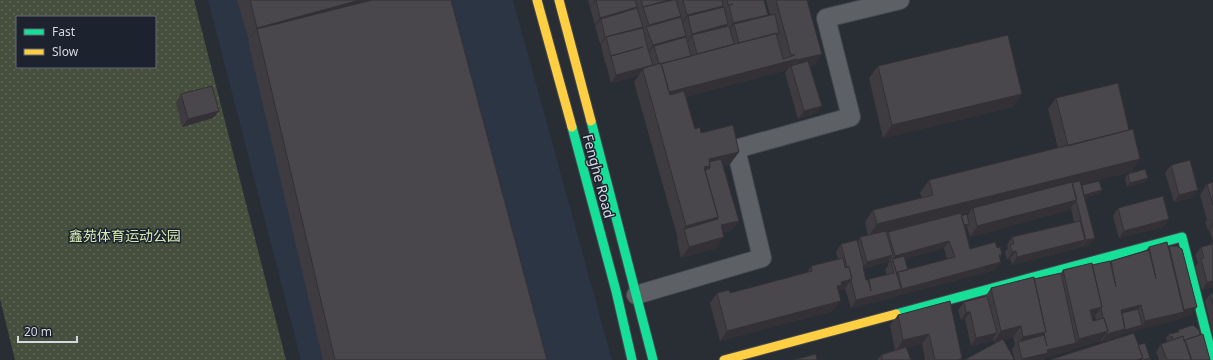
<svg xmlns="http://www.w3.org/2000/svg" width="1213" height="360" viewBox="0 0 1213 360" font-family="'Noto Sans','Noto Sans SC',sans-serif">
<defs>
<pattern id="park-dots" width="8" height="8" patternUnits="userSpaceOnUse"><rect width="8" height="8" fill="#464e3d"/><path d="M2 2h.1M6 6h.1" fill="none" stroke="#606759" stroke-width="1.8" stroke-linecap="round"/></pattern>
</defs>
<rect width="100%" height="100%" fill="#292d34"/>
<path fill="#2c3544" d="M208,0H513L612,360H301Z"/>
<path fill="url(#park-dots)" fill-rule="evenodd" d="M0,0H194L286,360H15L0,299ZM17,17H155V67H17Z"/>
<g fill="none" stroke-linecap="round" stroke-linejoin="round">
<g stroke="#45484e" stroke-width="20">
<path id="street" d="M636,295L762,258L736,149L851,117L826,18L900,0"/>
</g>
<g stroke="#45484e" stroke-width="11">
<path id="fast" d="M591,121L653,360
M572,127L616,291L632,360
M896,314L1182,237L1213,360"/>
</g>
<g stroke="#45484e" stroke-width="11">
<path id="slow" d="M537,0L572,127
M559,0L591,121
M724,360L896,314"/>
</g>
<use href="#street" stroke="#5d6064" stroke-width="18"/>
<use href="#fast" stroke="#16e098" stroke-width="9"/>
<use href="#slow" stroke="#ffcf43" stroke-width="9"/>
</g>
<path fill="#3f3c41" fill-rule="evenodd" d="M237,0H451L547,360H323L248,41L249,40Z
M588,0H764L767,16L770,15L766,0H807L815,65L810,66L822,106L816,113L798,119L785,73L787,70L685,97L695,129L701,133L739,152L730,164L723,166L739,221L731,231L723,233L716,248L681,258L677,240L678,239L634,82L639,75L611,83L606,64V63H605L601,45V44H600L595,26L596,25H595L590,8L591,6L590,7Z
M878,66L1022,94L1013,107L883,138L869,78Z
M181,94L219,111L213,118L182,127L176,102Z
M1056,98L1132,172L1081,184L1082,185L1102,190L1099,194L1085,198L1090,245L1081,247V246L1079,248L1012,265L1010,259L1007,260L1005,252L1008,248L1007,245L1012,237L1074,222L1071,208L1069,210L970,237L967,227L966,228H965L970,249L997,248L1002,254L1000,258L995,270L896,296L895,297L851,308L845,288L844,289L838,291L833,311L720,341L710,303L717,293H730L807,273L811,266L838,259L836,252L841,244L858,242L860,237L868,236L865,222L873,210L922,198L920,193L929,180L1058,148L1048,109ZM970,212L967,216H961V214ZM944,248L947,259L908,270L905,259ZM889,260V262L888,264V266L885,269L887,275L869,279L868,280H866L863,269L887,262Z
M1171,165L1192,198L1174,202L1165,173Z
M1128,174L1148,178L1145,182L1127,187L1125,178Z
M1213,182V287L1202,290L1195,267L1198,263L1195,255L1201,247L1211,244L1213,242L1209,230H1208L1205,222L1207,220L1200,195L1207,184Z
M1118,208L1169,219L1163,227L1119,238L1113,216Z
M1169,246L1191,315L1180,318L1178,320L1140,329L1139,330L1122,334L1120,337L1101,342V340L1100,341L1072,349L1071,351L1046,357L1043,360H1015L1012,350L1015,345L1013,337L1003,340L1014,359L1013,360H964L999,341L994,342L993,339L991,341L971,346L965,319L961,320L958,310L964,302L985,297L991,288L1061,273L1063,270L1110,262L1111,261L1146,250L1149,247H1169ZM1095,316L1096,320L1093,321L1092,318L1094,317Z
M1213,293V335L1205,301L1210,294Z
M950,301L962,358L961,360H925L922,344L906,348L911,360H877L881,355L895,350L890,325L898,315Z
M1178,330L1200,335L1210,360H1159L1156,352L1161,344L1169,341V340L1167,342L1166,338L1169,334L1177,332Z"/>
<path fill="#333135" d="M360,0H380L257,29L248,40L257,28Z
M595,0H615H596L591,6L590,7Z
M669,0H675L643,7L638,14L643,7Z
M723,6L718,14L688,16L683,23H682L687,15Z
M637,7L632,15L601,19L596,25H595L600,18Z
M768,15L763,22L734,24L729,31H728L733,23Z
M681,16L675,24L647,28L649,25Z
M728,24L723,32L692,35L688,42H687L692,34Z
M643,27L637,35L606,37L601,44H600L605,37Z
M686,36L680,44L654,46L649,52L647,53L653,45Z
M822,54L815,65L792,71V69L797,60Z
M791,55H795L797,59L791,67V66L787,70L661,103L669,92L786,62Z
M653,65L648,73L644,68L639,75L611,83L616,75Z
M1022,94L1013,107L883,138L892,125Z
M822,106L816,113L798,119L804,111Z
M219,111L213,118L182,127L188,119Z
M739,152L730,164L709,169L710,168V167L705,173L698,179L709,159Z
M1140,159L1132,172L1072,186L973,208L970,212L868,237L877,224Z
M1148,178L1145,182L1127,187L1130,183Z
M1102,190L1099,194L1081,199L1084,195Z
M1198,190L1192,198L1174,202L1179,195Z
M1077,200L1069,210L970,237L977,226Z
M718,217L709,229H684L677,239L686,226Z
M1169,219L1163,227L1119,238L1124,231Z
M739,221L731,231L713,236L721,225Z
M1213,222V224L1209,230H1208Z
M969,224L966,228L959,230L962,226Z
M724,237L716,248L681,258L689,247Z
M1095,238L1090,245L1081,247L1086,240Z
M1085,240L1079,248L1012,265L1017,257Z
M949,241L944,248L891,263V261L895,256Z
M1016,251L1010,259L1007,260L1012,252Z
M893,255L887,262L863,269L857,275L867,262Z
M1001,262L995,270L896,296L902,289Z
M852,279L844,289L838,291L837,286L841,282Z
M1213,281V287L1202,290L1207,282Z
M901,289L895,297L851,308L856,300Z
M841,301L833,311L720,341L727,331Z
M1141,305L1136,313L1120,317L1121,310Z
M1102,307L1094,317L1083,320L1090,310Z
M1197,307L1191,315L1180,318L1178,320L1140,329L1145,321L1183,312L1184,310Z
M966,312H970L965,319L961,320Z
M1142,325L1139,330L1122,334L1120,337L1101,342L1107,334L1125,329Z
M1021,326L1013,337L994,342L1001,331Z
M1108,331L1100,341L1072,349L1079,339Z
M1046,332L1038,342L1018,344L1023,337Z
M997,333L991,341L971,346L976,338Z
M929,334L922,344L896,351L903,340Z
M1076,343L1071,351L1046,357L1043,360H1022L1047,350Z"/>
<path fill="#49464c" stroke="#333135" d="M250,0H360L257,28Z
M372,0H451L547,360H335L257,29Z
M596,0H635L637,7L600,18Z
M641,0H669L643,7Z
M673,0H676L681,16L649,25L643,7Z
M683,0H722L723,6L687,15Z
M727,0H764L768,15L733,23L729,5L733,4L728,5Z
M776,0H807L822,54L797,60V59L669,92L661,63V64L776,33L783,59L795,55H791Z
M724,7L728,24L692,34L688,16Z
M637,8L643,27L605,37L601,19Z
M775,14L779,33L739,43L734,24Z
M681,17L686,36L653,45L646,27Z
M729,26L734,44L697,54L692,35Z
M643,28L647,46L653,65L616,75L611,56L643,47L611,56L606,37Z
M1008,35L1022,94L892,125L878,66Z
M686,37L691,56L659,64L654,46Z
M808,61L822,106L804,111L791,66Z
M661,63L670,95L684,91L695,129L700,127L701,133L733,125L739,152L709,159L710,166L704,167L718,217L686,226L643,70L644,68Z
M1118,83L1129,130L1068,146L1056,98Z
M212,86L219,111L188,119L181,94Z
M1133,129L1140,159L877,224L873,210L933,195L929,180Z
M721,159L739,221L721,225L724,237L689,247L684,229L718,219V217L705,170L710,168V166L709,162Z
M1190,160L1198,190L1179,195L1171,165Z
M1145,169L1148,178L1130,183L1128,174Z
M1080,181L1095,238L1086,240L1072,183Z
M1099,181L1102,190L1084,195L1082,185Z
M1072,182L1077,200L977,226L973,208Z
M1213,182V205L1207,184Z
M1163,196L1169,219L1124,231L1118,208Z
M961,213L970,249L995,242L997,248L1000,247L1002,254L999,255L1001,262L902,289L898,272L955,257L949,241L895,256L888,232Z
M967,214L969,224L964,225L961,216Z
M1080,221L1085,240L1017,257L1016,251L1012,252L1010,245L1014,244L1012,237Z
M886,231L893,255L867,262L860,237Z
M857,240L864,267H863L866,280H868L871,291L869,279L894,273L891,262L893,261L901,289L856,300L851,280L852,279L849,267H847L841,244Z
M1167,242L1184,312L1145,321L1141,305L1121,310L1125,329L1107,334L1106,333L1108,331L1104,318H1103L1101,308L1102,307L1092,265L1110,261L1116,287L1111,261L1149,250L1156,279L1149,247Z
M1213,244V281L1207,282L1201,259L1204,258L1201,247Z
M1169,246H1177L1182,249L1197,307L1184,310Z
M904,256L908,270L898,272L897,274L893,261L891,262L890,260Z
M843,258L845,268L849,267L852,279L841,282L842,285L837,286L841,301L727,331L717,293L729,290L730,293L812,271L811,266Z
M1092,263L1102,307L1090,310L1093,321L1104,318L1108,331L1079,339L1063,270Z
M1061,273L1076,343L1047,350L1048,353L1022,359L1018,342L1044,335L1047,346L1044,333L1046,332L1034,279Z
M1034,277L1046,332L1023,337L1021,326L1001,331L991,288Z
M1213,293V305L1210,294Z
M987,296L997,333L976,338L970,312H966L964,302Z
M950,301L962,358L958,360H935L929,334L903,340L898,315Z
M1138,309L1142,325L1125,330V329L1122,313Z
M1193,325L1199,330L1200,335L1185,340L1184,341L1183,336L1173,340L1172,336L1170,338L1169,334L1179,332L1178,330Z
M1134,333L1143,358L1136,360H1049Z
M1203,334L1210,360H1192L1185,340Z
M1183,336L1191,360H1167L1161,344Z
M1003,339L1014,359L1012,360H964Z
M1145,343L1150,358L1144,360H1141L1143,358L1138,345Z
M906,347L911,360H883L881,355Z
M816,354L817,360H793Z
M1150,358L1151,360H1144Z"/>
<g text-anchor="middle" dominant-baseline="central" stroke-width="3" stroke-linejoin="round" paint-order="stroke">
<g font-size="14" fill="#d4d8e0" stroke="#1c232e">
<text transform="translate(599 176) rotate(75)">Fenghe Road</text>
</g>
<g font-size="14" fill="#d4e8b1" stroke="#1c232e">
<text x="125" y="235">鑫苑体育运动公园</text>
</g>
</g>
<rect x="16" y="16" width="140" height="52" fill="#1c232e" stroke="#666b75"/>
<rect x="24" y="29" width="20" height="6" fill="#16e098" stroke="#666b75"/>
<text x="52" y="36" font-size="12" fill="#d4d8e0">Fast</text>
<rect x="24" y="49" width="20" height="6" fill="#ffcf43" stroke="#666b75"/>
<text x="52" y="56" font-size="12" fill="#d4d8e0">Slow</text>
<path d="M18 336v6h59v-6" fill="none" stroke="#d4d8e0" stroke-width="2"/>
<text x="24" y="336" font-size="12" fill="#d4d8e0" stroke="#1c232e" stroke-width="3" paint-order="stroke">20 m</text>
</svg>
